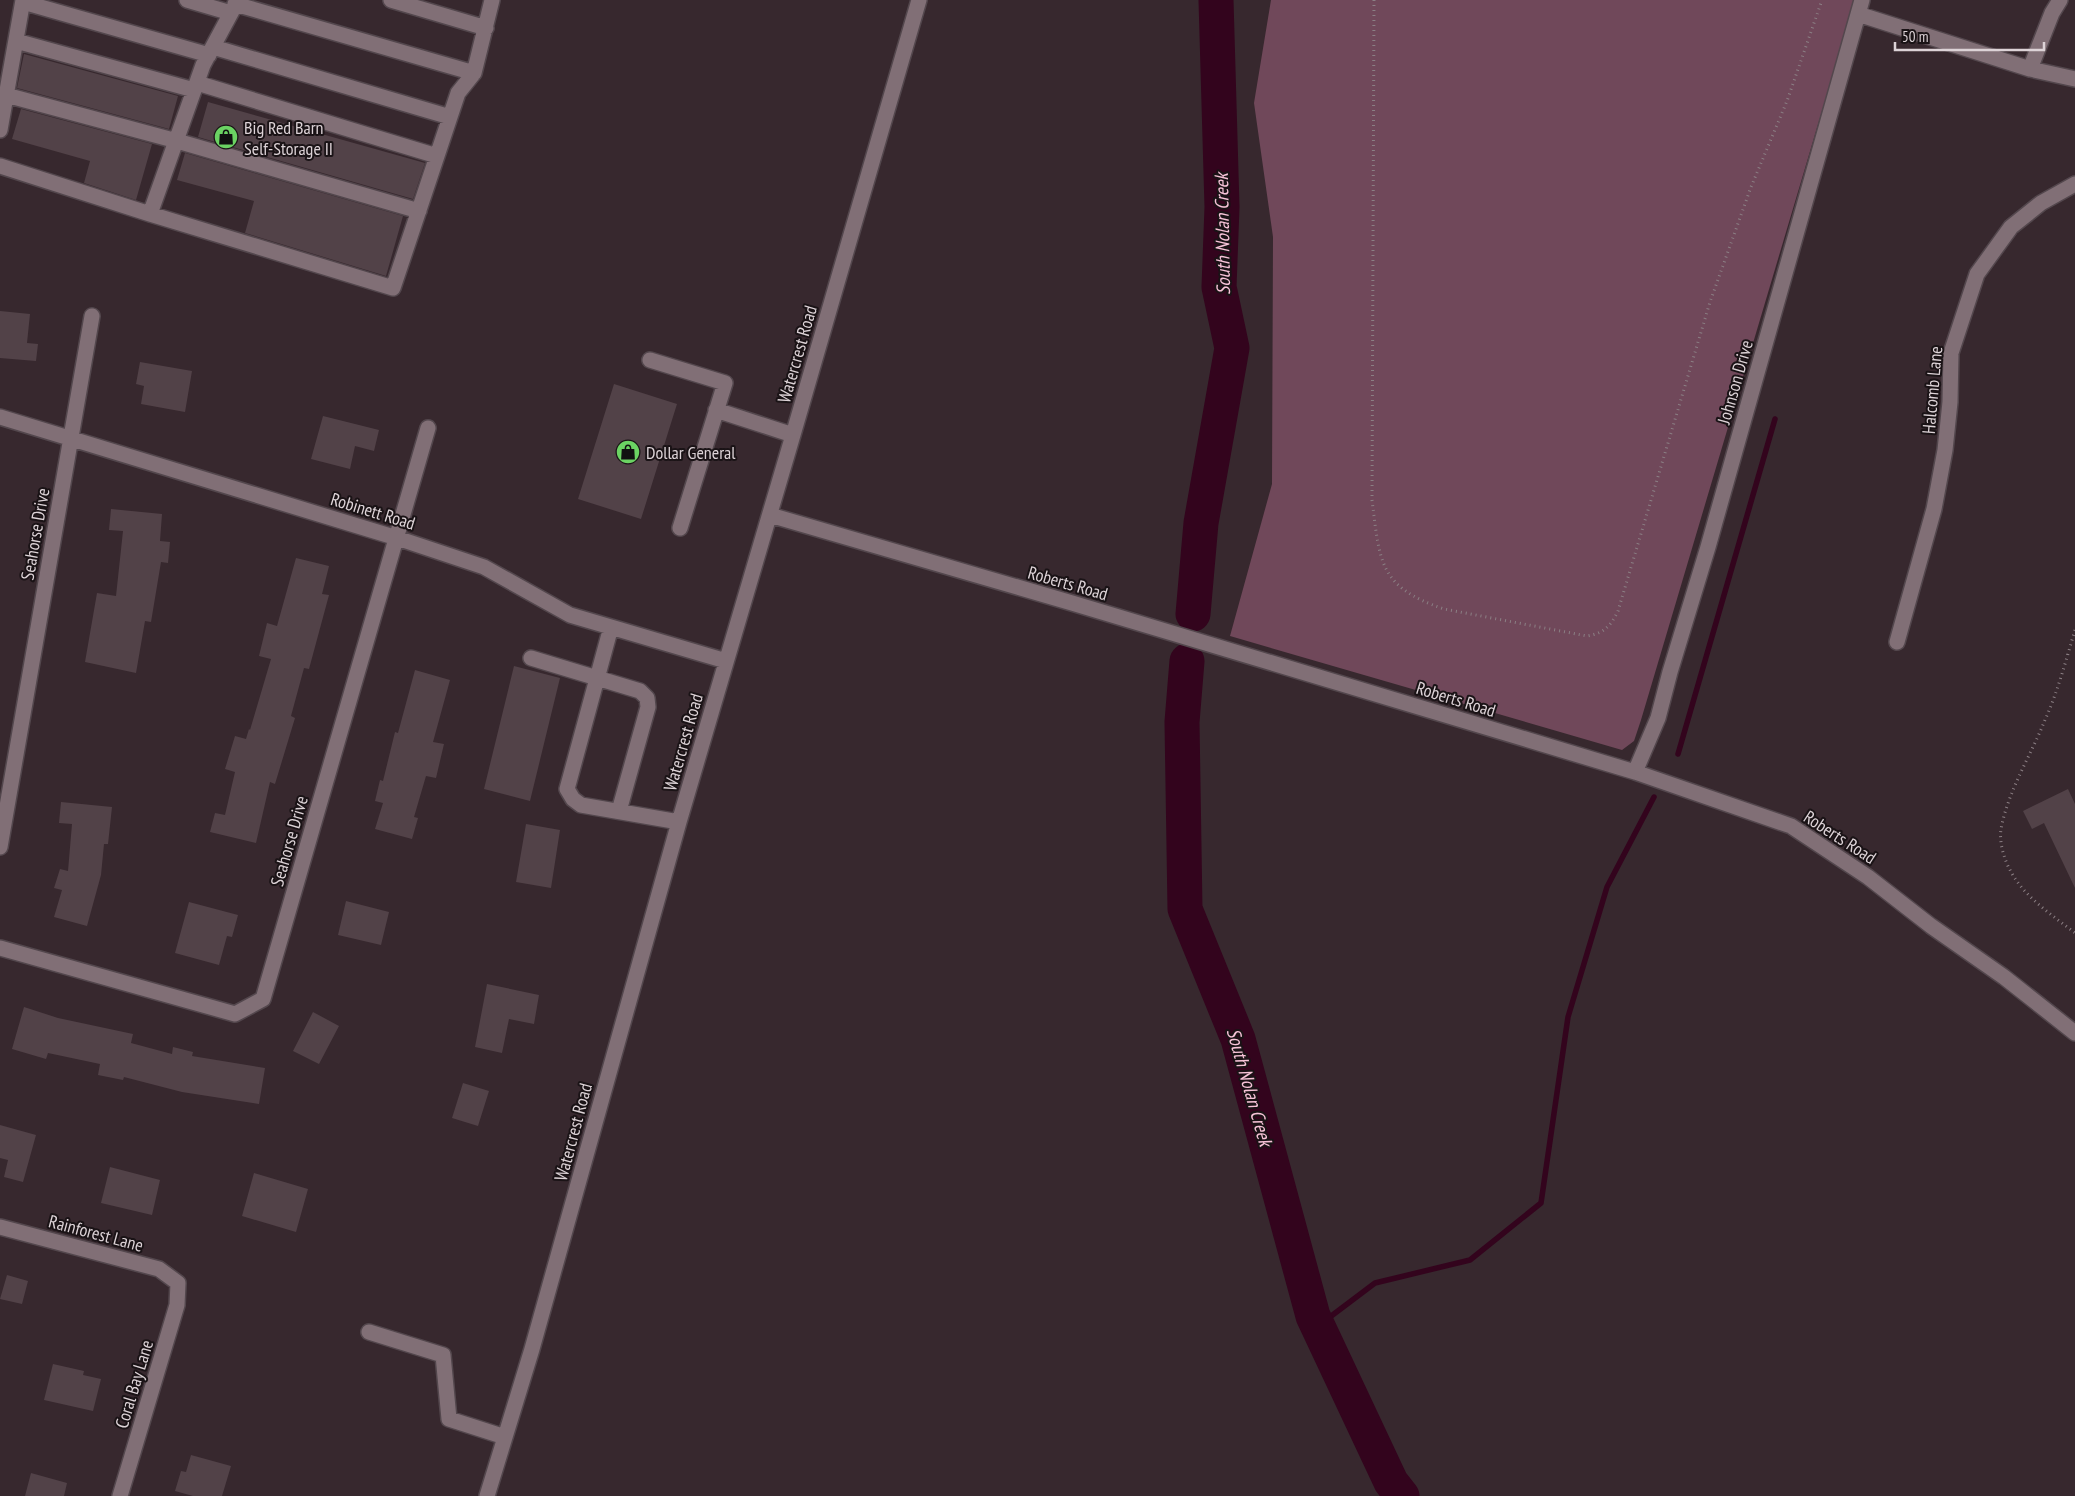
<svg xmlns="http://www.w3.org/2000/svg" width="2075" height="1496" viewBox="0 0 2075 1496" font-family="'PT Sans Narrow',sans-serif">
<rect width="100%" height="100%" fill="#37282e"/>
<path fill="#70485a" d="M1271,0H1855L1641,720L1634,741L1622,750L1230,636L1272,484L1273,237L1254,103Z"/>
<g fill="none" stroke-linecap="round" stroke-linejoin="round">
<path stroke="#33041d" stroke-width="5.5" d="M1678,754L1775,419
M1318,1326L1375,1283L1470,1260L1541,1203L1568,1017L1607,887L1654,797"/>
<path stroke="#33041d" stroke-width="35" d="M1193,614L1201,523L1232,348L1219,287L1222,207L1216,0
M1187,661L1182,722L1185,909L1238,1039L1313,1316L1391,1482L1402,1496"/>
</g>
<path fill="#524248" d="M24,54L178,96L169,129L17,88Z
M208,102L425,163L413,199L198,137Z
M21,109L152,144L136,200L84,183L90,161L12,139Z
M185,153L403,216L386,276L245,233L254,201L177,180Z
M0,311L30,314L27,343L38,344L36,361L0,358Z
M140,362L192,371L185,412L141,404L144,386L136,384Z
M614,384L677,404L641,519L578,499Z
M323,416L379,430L374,451L355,446L350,469L311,459Z
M111,509L162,514L160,541L170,542L168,563L161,562L151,622L145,621L136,673L85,662L97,593L116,596L123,531L109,530Z
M296,558L329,566L322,594L329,595L309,669L304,668L291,716L295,718L275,784L270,782L256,843L210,832L215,813L225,815L235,772L225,769L235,736L246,739L249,729L250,730L271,659L259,656L267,623L277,626Z
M514,666L560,678L530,801L484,789Z
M415,670L450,680L433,742L444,744L436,778L426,776L414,817L418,818L412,839L375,829L383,803L375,801L380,780L383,781L395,732L398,733Z
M2068,789L2075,804V888L2044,823L2032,829L2023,811Z
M61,802L112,807L108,844H104L101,875L87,926L54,917L62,890L54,888L60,869L68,871L72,824L59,823Z
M526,824L560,830L551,888L516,882Z
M346,901L389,912L381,945L338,935Z
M189,902L238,915L232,937L227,936L219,965L175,953Z
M487,984L539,995L534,1024L509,1019L502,1053L475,1047Z
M24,1007L58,1018L133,1034L131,1043L172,1054L173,1047L193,1052L192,1056L265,1068L259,1104L182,1092L124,1077L123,1080L98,1075L100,1064L48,1053L46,1059L12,1049Z
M313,1012L339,1026L319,1064L293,1051Z
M463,1083L489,1091L478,1126L452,1118Z
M0,1125L36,1135L23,1182L4,1177L8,1160L0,1158Z
M110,1167L160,1180L152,1215L101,1203Z
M254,1173L308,1189L296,1232L242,1216Z
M7,1275L28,1281L22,1304L0,1299Z
M53,1364L84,1371L83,1375L101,1379L93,1411L44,1400Z
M191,1455L231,1466L222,1496H193L175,1491L181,1471L186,1472Z
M31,1473L67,1483L64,1496H25Z"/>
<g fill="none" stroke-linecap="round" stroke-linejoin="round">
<g stroke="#53474d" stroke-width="18">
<path id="minor" d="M187,0L231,13
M391,0L486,28
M23,2L209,55
M235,4L474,73
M1858,14L2030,69L2075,79
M16,41L194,90
M213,47L450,117
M2030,69L2052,13L2060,0
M197,83L437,156
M6,95L177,141L419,211
M0,130L23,0
M0,166L150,214L393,288L458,93L474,73L492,0
M150,214L203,65L238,0
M650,360L725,383L680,528
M716,410L793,435
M0,417L397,538L484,567L570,615L726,661
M770,515L1072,603L1635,772L1791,826L1868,877L1931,926L2004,977L2075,1033
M611,627L567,789L573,799L581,805L679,822
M1897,642L1934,509L1945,450L1950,402L1951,353L1977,274L2011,227L2041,203L2075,184
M531,658L640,691L647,698L648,707L619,811
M1635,772L1658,718L1670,672L1708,547L1862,0
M0,847L92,316
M0,948L235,1014L263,999L428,428
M0,1227L159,1269L178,1283L177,1305L120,1496
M369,1332L443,1355L449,1419L505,1437
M487,1496L532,1349L679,822L793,435L919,0"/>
</g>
<path stroke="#8b7f84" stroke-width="3" stroke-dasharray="1 4" stroke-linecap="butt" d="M1374,0L1372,500C1380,563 1379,587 1444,609L1587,636C1604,633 1610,627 1618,611L1710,302L1751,187L1787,101L1822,0
M2075,630C2066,660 2058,691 2045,720C2031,755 2008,791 2001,829C1999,842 2004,859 2010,870C2024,897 2051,914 2075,933"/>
<use href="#minor" stroke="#816f76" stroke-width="15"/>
</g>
<defs>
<g id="shop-disc" transform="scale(1.25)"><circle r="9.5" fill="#6bd363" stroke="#1a1316"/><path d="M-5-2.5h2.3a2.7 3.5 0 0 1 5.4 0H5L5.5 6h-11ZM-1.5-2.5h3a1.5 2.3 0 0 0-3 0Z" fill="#111"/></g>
</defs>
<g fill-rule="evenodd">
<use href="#shop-disc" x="226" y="137"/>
<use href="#shop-disc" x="628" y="452"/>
</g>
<g text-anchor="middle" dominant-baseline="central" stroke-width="4" stroke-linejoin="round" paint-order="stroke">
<g font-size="18" fill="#ddd3d7" stroke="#1a1316" text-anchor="start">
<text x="244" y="127">Big Red Barn<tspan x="244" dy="21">Self-Storage II</tspan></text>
<text x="646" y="452">Dollar General</text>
</g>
<g font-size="18" fill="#ddd3d7" stroke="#1a1316">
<text transform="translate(797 354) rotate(-74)">Watercrest Road</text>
<text transform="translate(1735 382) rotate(-74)">Johnson Drive</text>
<text transform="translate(1932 390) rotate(-85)">Halcomb Lane</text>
<text transform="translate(373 511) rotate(17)">Robinett Road</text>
<text transform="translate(35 534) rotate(-80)">Seahorse Drive</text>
<text transform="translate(1068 583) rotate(16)">Roberts Road</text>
<text transform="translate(1456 699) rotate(17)">Roberts Road</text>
<text transform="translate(683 742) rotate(-74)">Watercrest Road</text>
<text transform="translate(1840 837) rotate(33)">Roberts Road</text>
<text transform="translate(289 841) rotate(-74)">Seahorse Drive</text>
<text transform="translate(573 1132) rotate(-75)">Watercrest Road</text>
<text transform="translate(96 1233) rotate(15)">Rainforest Lane</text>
<text transform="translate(134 1384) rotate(-73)">Coral Bay Lane</text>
</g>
<g font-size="19" font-style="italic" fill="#f7c3d8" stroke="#1a1316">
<text transform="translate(1222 234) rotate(-91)">South Nolan Creek</text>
<text transform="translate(1250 1087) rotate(74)">South Nolan Creek</text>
</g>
</g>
<path d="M1895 42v8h149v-8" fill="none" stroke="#ddd3d7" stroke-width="2.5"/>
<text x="1902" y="42" font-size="15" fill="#ddd3d7" stroke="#1a1316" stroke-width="4" paint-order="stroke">50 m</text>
</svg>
